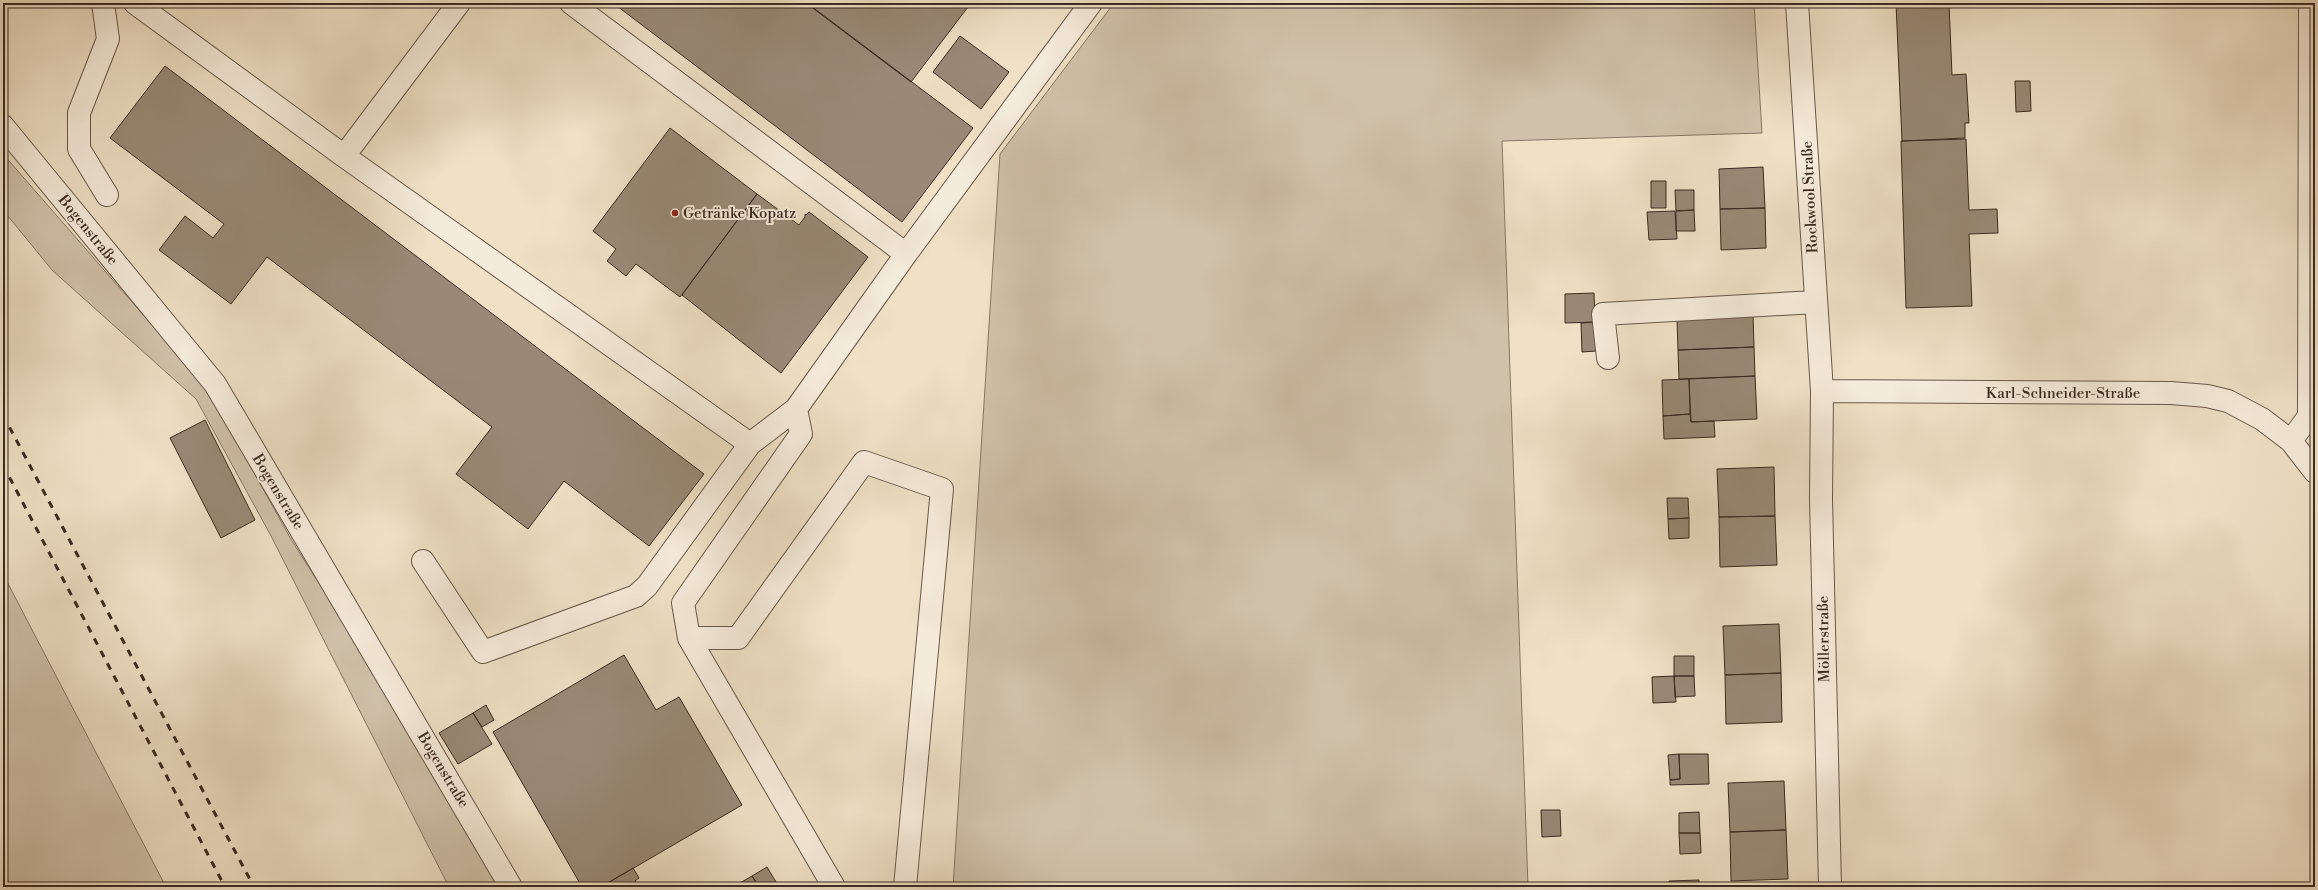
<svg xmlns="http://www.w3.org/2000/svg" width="2318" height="890" viewBox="0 0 2318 890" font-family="'Libre Bodoni',serif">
<rect width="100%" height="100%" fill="#efe0c6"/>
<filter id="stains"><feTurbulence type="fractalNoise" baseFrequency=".005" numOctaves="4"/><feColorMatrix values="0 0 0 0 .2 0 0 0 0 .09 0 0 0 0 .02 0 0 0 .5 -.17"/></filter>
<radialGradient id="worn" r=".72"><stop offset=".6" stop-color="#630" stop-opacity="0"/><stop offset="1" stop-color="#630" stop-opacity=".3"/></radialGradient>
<path fill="#d0c1aa" stroke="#867665" d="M1114,3H1754L1762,133L1502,141L1528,887H953L1000,154Z
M3,154L207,388L292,541L454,795L499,887H449L270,534L196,399L52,270L3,210Z
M3,574L166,887H3Z"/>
<path fill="#998976" stroke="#3b2a20" d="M613,3H807L973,128L902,222Z
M806,3H971L911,82Z
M1896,3H1949L1952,75L1966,74L1969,123H1965V138L1902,141Z
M960,36L1009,72L981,109L933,72Z
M165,66L704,474L649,546L564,481L528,529L456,474L492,427L267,257L231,304L159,250L185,216L213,238L224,224L110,138Z
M2015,81H2030L2031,111L2016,112Z
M670,128L757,194L680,297L636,264L626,276L607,261L616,249L593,231Z
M1966,139L1969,210L1997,209L1998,233L1969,234L1972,306L1906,308L1901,141Z
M1763,167L1765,208L1720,209L1719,169Z
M1651,181H1666V208H1651Z
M1675,190H1694V210L1676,211Z
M757,194L799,225L805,217V214L806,215L809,212L868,257L781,373L682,295Z
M1765,208L1766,248L1721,250L1720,209Z
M1694,210L1695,231H1676V211Z
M1675,211L1677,239L1649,240L1647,212Z
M1594,293L1595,322L1565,323V294Z
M1753,316L1754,347L1678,350L1677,319Z
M1595,322L1596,351L1582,352L1581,323Z
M1754,347L1755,376L1679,379L1678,350Z
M1755,376L1757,419L1691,422L1689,379Z
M1689,379L1690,414L1663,416L1662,380Z
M1690,414L1691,422L1714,421L1715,437L1664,439L1663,416Z
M205,420L255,520L221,538L170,438Z
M1774,467L1775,516L1719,517L1717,469Z
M1667,498H1688L1689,518L1668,519Z
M1775,516L1777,565L1720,567L1719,517Z
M1689,518V538L1669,539L1668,519Z
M1779,624L1781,673L1725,675L1723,626Z
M624,655L656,710L679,697L742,805L601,887H582L493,732Z
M1674,656H1694V676H1674Z
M1781,673L1782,722L1726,724L1725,675Z
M1674,676H1694L1695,696L1675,697Z
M1674,676L1676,702L1653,703L1652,677Z
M486,705L494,720L482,727L473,713Z
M473,713L492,744L458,764L439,733Z
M1679,754L1680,779L1670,780L1668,755Z
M1679,754H1708L1709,784L1670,785V780L1680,779Z
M1784,781L1786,830L1730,832L1728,783Z
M1541,810H1560L1561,836L1542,837Z
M1699,812L1700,833H1679V813Z
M1786,830L1788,879L1731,881L1730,832Z
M1679,833H1700L1701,853L1680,854Z
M767,867L779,887H759L752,876Z
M633,868L639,878L635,881L638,887H607L606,884Z
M752,876L759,887H733Z
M1699,880V887H1669V881Z"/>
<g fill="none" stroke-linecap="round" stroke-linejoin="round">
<g stroke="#68584a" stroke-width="24">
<path id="minor" d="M103,3L108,39L79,113V149L107,195
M135,3L344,156
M459,3L344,156L750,444L796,409L801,434L683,603L689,638L834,887
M571,3L906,254L1091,3
M1797,3L1822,391L1821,499L1830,887
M3,126L215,384L511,887
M1608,358L1603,314L1816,302
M1822,391L2171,393L2207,396L2228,401L2262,419L2291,441L2315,472
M796,409L906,254
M2291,441L2309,416L2310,3
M423,561L483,652L636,596L647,586L750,444
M689,638H738L864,462L942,489L905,887"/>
</g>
<use href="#minor" stroke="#f5ebda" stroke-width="22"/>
<path stroke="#3b2a20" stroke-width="3" stroke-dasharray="7 7" stroke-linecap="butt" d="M3,415L254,887
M3,465L225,887"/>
</g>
<circle fill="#8f2418" stroke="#f5ebda" stroke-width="1.5" cx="675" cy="213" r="4"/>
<g text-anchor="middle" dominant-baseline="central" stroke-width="4" stroke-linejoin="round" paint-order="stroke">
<g font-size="15" fill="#3b2a20" stroke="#f5ebda">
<text transform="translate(1810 197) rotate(-93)">Rockwool Straße</text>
<text transform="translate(88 230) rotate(51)">Bogenstraße</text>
<text x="2063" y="393">Karl-Schneider-Straße</text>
<text transform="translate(278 492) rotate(59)">Bogenstraße</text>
<text transform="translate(1824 639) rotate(-91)">Möllerstraße</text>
<text transform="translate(443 770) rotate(59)">Bogenstraße</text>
</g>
<g font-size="15" fill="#3b2a20" stroke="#f5ebda" text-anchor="start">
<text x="683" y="213">Getränke Kopatz</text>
</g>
</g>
<rect width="2318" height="890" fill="none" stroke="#efe0c6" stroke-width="16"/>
<rect x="4" y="4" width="2310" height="882" fill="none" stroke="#3b2a20" stroke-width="2"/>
<rect x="8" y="8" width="2302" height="874" fill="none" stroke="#3b2a20"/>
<rect width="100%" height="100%" filter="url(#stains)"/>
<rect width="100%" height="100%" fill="url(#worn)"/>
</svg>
